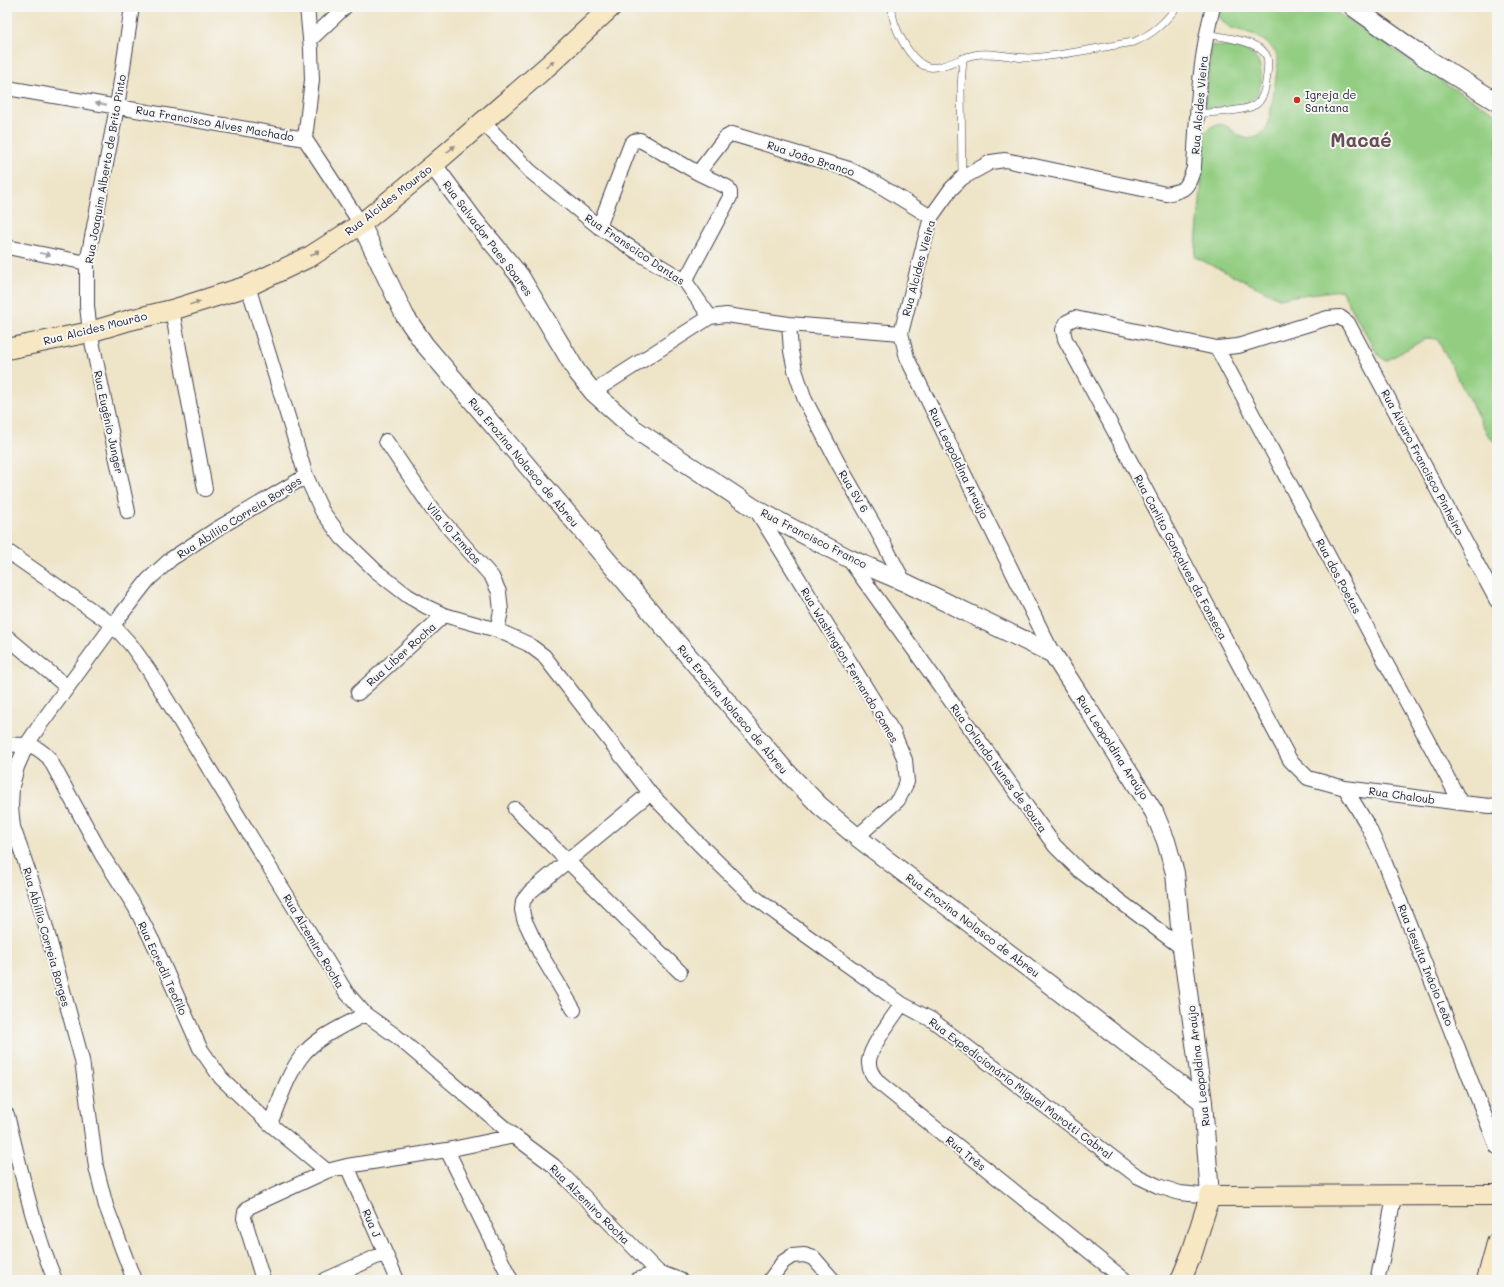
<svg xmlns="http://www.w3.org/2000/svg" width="1504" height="1287" viewBox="0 0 1504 1287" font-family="Mali,sans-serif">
<rect width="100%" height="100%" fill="#f6f6f2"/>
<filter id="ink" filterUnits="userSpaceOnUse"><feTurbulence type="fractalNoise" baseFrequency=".025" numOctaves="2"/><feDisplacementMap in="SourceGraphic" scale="8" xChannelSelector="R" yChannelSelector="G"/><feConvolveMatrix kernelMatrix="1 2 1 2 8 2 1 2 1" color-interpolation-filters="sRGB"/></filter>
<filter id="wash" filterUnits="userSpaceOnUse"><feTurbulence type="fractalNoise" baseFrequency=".012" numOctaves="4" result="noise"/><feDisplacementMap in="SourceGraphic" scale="16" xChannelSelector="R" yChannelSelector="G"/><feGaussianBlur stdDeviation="0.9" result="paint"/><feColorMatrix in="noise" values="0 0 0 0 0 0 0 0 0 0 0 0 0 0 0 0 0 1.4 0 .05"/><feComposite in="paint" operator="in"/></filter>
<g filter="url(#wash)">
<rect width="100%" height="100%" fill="#eee4c8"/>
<path fill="#92cd81" stroke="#5a785e" d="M1219,7H1328L1451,87L1497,114V445L1488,435L1437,339L1427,338L1386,361L1378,355L1341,290L1279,298L1195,257L1201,189L1203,134C1227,108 1233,143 1253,138C1259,137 1265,132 1267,127C1270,120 1279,62 1278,58C1272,43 1257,35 1243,31C1238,30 1232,29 1228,26C1223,23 1220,17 1217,12Z
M1212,45C1224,47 1238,46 1249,52C1267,64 1265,95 1245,104C1233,109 1218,108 1205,108Z"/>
</g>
<g filter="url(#ink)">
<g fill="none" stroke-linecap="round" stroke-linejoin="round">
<g stroke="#413f50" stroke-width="8">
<path id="service" d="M892,7C891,24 909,59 925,66C938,72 961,57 974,55C992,51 1011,58 1029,58C1063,56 1100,47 1134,42C1154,33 1163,24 1177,7
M1197,114C1211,112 1243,112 1255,105C1263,100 1265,90 1266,82C1267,74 1269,65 1267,57C1260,40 1222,37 1206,34
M962,178L961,87L963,58"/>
</g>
<g stroke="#413f50" stroke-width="16">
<path id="minor" d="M307,7L311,49L312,80L305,139L361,224
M310,40L345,7
M7,88L305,139
M483,122L530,171L599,227L642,255L685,281L710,317
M698,173L725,138L732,134L849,169L869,179L931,217
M599,227L631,144L634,141L640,140L698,173L727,187L730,192V197L685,281
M7,247L87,263
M248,286L306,476L322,511L342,538L376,571L408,596L427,607L444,615L497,630L528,644L544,656L650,793L699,844L749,893L796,928L902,1004L932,1020L1137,1176L1158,1186L1180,1193L1210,1196
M172,310L205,489
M789,324L791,351L795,370L805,400L838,463L875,527L904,582
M901,333L907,358L1053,654
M1217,348L1461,803
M593,392L710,317L726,315L789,324L901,333L931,217L951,189L962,178L991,162L1005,160L1166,194C1187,190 1187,188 1194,168C1197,114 1199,60 1213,7
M386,441L432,509L492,577L499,592L501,611L497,630
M755,508L893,732L905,760L907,782L898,800L857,837
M128,512L90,332L87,306V263L117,107L132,7
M7,551L113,625L131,645L148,669L346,992L365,1014L396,1036L514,1136L554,1166L658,1272L680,1280
M848,558L1055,846L1080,871L1182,948
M1497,601L1348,323L1340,317L1328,318L1238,346L1217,348L1075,318L1067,322L1063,330L1065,339L1290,760L1308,778L1345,788L1461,803L1490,806L1497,805
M7,637L67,687
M358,693L444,615
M7,745C29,744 33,743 49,758L102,855L135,907L154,944L200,1048L221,1078L270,1124L327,1171
M1345,788L1368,826L1385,863L1497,1147
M515,809L680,972
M902,1004C893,1017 870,1047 869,1061C868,1070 874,1077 879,1083L1125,1280
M574,1010L540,953L524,919L522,910L523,901L530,892L650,793
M7,1115C21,1170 33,1227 55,1280
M270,1124C279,1102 287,1076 301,1057C316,1037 344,1026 365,1014
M447,1150L511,1280
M347,1166L397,1280
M134,1280L106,1206L96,1167L82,1060L39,902L13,827L11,807L12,786L17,767L27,744L42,722L113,625L148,580L171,559L215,530L306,476
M263,1280L244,1218L245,1212L249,1207L327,1171L347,1166L447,1150L514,1136
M325,1280L385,1253
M637,1280L658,1272
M770,1280L783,1262L792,1256L804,1255L814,1258L833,1280
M1377,1280L1382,1260L1394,1197"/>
</g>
<g stroke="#413f50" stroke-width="20">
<path id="tertiary" d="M1353,7L1421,55L1497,102
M433,165L476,223L520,276L577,372L593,392L633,428L754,508L848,558L904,582L1053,654L1154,812L1166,841L1175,873L1182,948L1203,1102L1210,1196
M361,224L405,316L425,345L784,769L820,806L857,837L1203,1102"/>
</g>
<g stroke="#413f50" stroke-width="22">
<path id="secondary" d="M7,349L90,332L130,320L172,310L248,286L311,256L361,224L433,165L551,63L611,7
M1181,1280L1192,1253L1210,1196L1497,1195
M1487,1280L1497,1243"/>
</g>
<use href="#service" stroke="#fff" stroke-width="7"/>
<use href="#minor" stroke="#fff" stroke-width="14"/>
<use href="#tertiary" stroke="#fff" stroke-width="18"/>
<use href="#secondary" stroke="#f7e8c3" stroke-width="20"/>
</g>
<defs><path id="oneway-solid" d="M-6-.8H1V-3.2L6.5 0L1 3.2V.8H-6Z"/></defs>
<g fill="#978f86">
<use href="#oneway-solid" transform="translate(550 64) rotate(-42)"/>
<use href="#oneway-solid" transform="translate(451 149) rotate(-40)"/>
<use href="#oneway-solid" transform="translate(315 253) rotate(-32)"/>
<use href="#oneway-solid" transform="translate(195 303) rotate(-17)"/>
</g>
<g fill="#9c9ca7">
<use href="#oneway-solid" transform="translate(101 104) rotate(-170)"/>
<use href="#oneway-solid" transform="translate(45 254) rotate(11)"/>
</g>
</g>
<circle fill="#c8321e" stroke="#f6f6f2" stroke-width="1.5" cx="1297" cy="100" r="4"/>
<g text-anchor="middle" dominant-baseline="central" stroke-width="4" stroke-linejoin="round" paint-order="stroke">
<g font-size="11" fill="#22223b" stroke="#f6f6f2" text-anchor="start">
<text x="1305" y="94">Igreja de<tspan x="1305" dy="13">Santana</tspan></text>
</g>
<g font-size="11" fill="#22223b" stroke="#f6f6f2">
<text transform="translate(1199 105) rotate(-85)">Rua Alcides Vieira</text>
<text transform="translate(215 123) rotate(10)">Rua Francisco Alves Machado</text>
<text transform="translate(811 158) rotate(18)">Rua João Branco</text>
<text transform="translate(105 169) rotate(-80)">Rua Joaquim Alberto de Brito Pinto</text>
<text transform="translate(388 200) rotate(-38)">Rua Alcides Mourão</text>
<text transform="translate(488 238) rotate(53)">Rua Salvador Paes Soares</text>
<text transform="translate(635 249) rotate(34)">Rua Franscico Dantas</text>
<text transform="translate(918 268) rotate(-75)">Rua Alcides Vieira</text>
<text transform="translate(95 328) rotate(-14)">Rua Alcides Mourão</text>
<text transform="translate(109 422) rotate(78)">Rua Eugênio Junger</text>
<text transform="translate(524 462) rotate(50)">Rua Erozina Nolasco de Abreu</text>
<text transform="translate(1423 462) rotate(62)">Rua Álvaro Francisco Pinheiro</text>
<text transform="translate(959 463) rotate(64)">Rua Leopoldina Araújo</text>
<text transform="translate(854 491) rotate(59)">Rua SV 6</text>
<text transform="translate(239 517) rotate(-32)">Rua Abíliio Correia Borges</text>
<text transform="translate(454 533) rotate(49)">Vila 10 Irmãos</text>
<text transform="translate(814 538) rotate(27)">Rua Francisco Franco</text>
<text transform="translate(1181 557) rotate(62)">Rua Carlito Gonçalves da Fonseca</text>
<text transform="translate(1339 576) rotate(62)">Rua dos Poetas</text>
<text transform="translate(401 654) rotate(-42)">Rua Liber Rocha</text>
<text transform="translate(850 665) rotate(59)">Rua Washington Fernando Gomes</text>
<text transform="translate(733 709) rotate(50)">Rua Erozina Nolasco de Abreu</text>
<text transform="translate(1113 747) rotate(57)">Rua Leopoldina Araújo</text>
<text transform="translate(999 768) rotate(54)">Rua Orlando Nunes de Souza</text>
<text transform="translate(1402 795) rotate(8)">Rua Chaloub</text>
<text transform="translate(973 925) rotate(37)">Rua Erozina Nolasco de Abreu</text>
<text transform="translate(47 937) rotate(74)">Rua Abíliio Correia Borges</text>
<text transform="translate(314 941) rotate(59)">Rua Alzemiro Rocha</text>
<text transform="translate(1426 965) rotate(68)">Rua Jesuíta Inácio Leão</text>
<text transform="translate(163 968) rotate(65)">Rua Ecredil Teofilo</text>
<text transform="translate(1198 1066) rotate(-97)">Rua Leopoldina Araújo</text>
<text transform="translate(1021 1088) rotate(37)">Rua Expedicionário Miguel Marotti Cabral</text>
<text transform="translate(966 1153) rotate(39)">Rua Três</text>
<text transform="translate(590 1204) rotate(45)">Rua Alzemiro Rocha</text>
<text transform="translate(372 1223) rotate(67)">Rua J</text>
</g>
<g font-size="19" font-weight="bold" fill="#674d58" stroke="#f6f6f2">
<text x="1361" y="139">Macaé</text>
</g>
</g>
<rect width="1504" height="1287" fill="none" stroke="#f6f6f2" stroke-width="24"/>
</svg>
